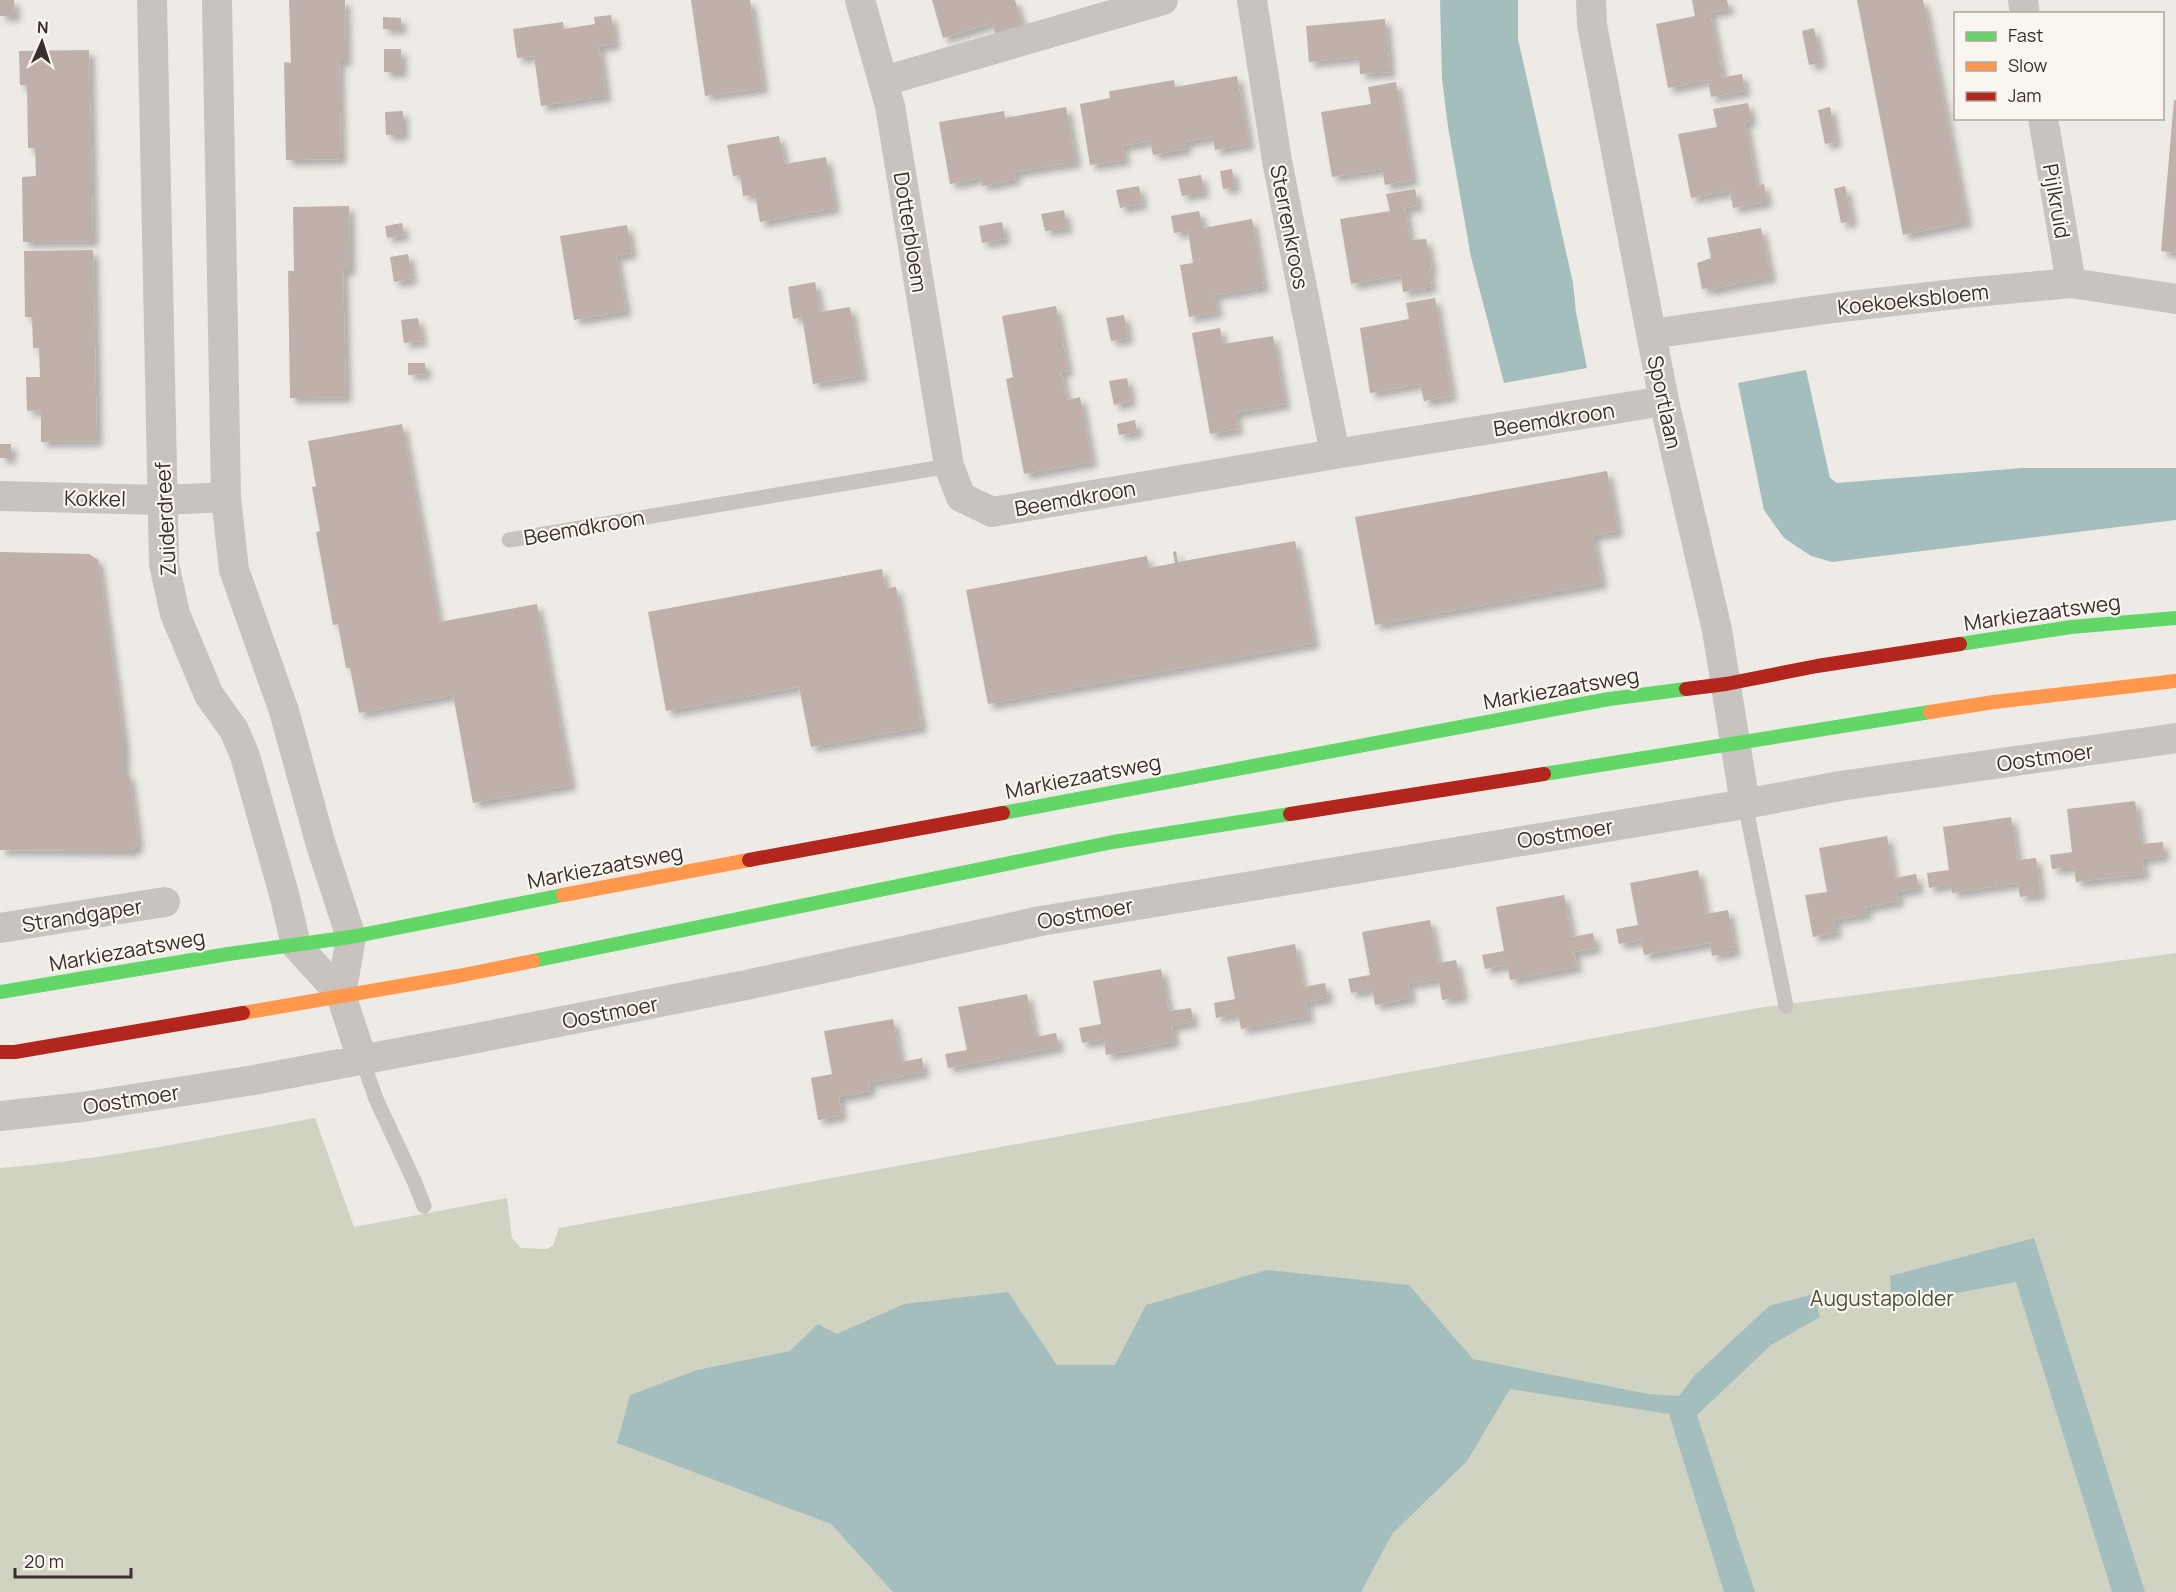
<svg xmlns="http://www.w3.org/2000/svg" width="2176" height="1592" viewBox="0 0 2176 1592" font-family="Manrope,sans-serif">
<defs>
<filter id="shadow"><feDropShadow dx="5.5" dy="5.5" stdDeviation="3" flood-color="#0004"/></filter>
</defs>
<rect width="100%" height="100%" fill="#eeebe6"/>
<path fill="#d0d3c2" d="M2176,953V1592H0V1168C106,1160 211,1137 315,1118L354,1227L507,1198L512,1238L521,1248L547,1249L553,1246L559,1228L1758,1008Z"/>
<path fill="#a4bebe" d="M1440,0H1518V39L1573,283L1576,312L1587,368L1504,383L1471,257L1448,127L1442,79Z
M1806,370L1830,478L1837,483L2022,468H2176V520L1832,562L1811,556L1784,538L1764,510L1738,383Z
M2034,1238L2145,1592H2112L2016,1282L1892,1305L1890,1276Z
M1267,1270L1409,1285L1473,1359L1648,1394L1679,1396L1695,1375L1769,1306L1814,1294L1820,1317L1771,1345L1697,1415L1755,1592H1724L1669,1414L1510,1389L1467,1461L1392,1534L1361,1592H893L831,1524L617,1443L630,1395L697,1370L790,1351L818,1324L837,1334L904,1304L1008,1292L1057,1365H1115L1146,1305Z"/>
<path fill="#c0b0aa" filter="url(#shadow)" d="M0,0H14L15,16H0Z
M289,0H345L346,61H339L341,159L286,160L284,62L291,63Z
M691,0H750L763,88L705,96Z
M932,0H1015L1024,31L997,39L992,23L943,38Z
M1692,0H1727L1729,9L1710,13L1723,77L1742,74L1745,91L1711,97L1708,80L1668,88L1656,24L1695,16Z
M1857,0H1923L1967,222L1903,235Z
M611,15L615,44L599,46L606,96L541,106L534,56L517,58L513,29L563,22L564,29L595,24L594,17Z
M383,17L401,18V29H383Z
M1385,19L1390,72L1360,74L1359,57L1309,62L1306,26Z
M1814,28L1821,63L1809,65L1802,31Z
M384,49H401L402,72H384Z
M89,50L93,241L23,242L22,177L36,176L35,148H28L27,85H20L19,51Z
M1237,76L1249,144L1215,150L1213,137L1185,142L1186,149L1153,155L1150,141L1122,146L1125,160L1090,165L1080,104L1110,98L1109,91H1111L1174,80L1175,87Z
M1396,82L1413,180L1385,185L1382,169L1332,177L1321,112L1371,104L1368,87Z
M2174,100H2176V253L2161,251Z
M1748,103L1751,120L1745,122L1757,186L1764,184L1767,202L1733,208L1730,191L1691,198L1678,134L1717,127L1713,109Z
M1066,107L1076,162L1014,172L1016,179L982,186L981,178L950,184L939,122L1004,111L1005,118Z
M1830,107L1836,142L1825,144L1818,110Z
M403,111V135H386L385,112Z
M779,136L785,164L826,157L835,208L760,222L755,194L743,196L740,175L733,176L727,145Z
M1232,169L1235,187L1223,189L1220,171Z
M1201,175L1204,192L1182,196L1178,179Z
M1139,186L1142,204L1120,208L1116,190Z
M1845,186L1852,221L1841,223L1834,189Z
M1415,189L1418,206L1405,208L1410,240L1426,239L1432,269L1429,270L1432,287L1403,292L1401,275L1351,284L1340,219L1390,211L1386,194Z
M349,206L350,270H343L346,397L290,398L288,271H294L293,207Z
M1064,210L1067,228L1045,231L1041,214Z
M1199,211L1203,228L1252,219L1264,287L1214,295L1218,312L1189,317L1180,265L1193,263L1188,231L1174,233L1171,216Z
M1002,222L1005,239L982,243L979,226Z
M402,223L404,235L387,238L385,226Z
M627,225L632,253L616,256L626,311L574,320L560,236Z
M1761,228L1771,277L1708,290V288L1702,289L1697,263L1711,258L1707,238Z
M93,250L97,441L41,442V410L27,411L26,377H40L39,348H33L32,317H25L24,251Z
M408,254L412,279L394,282L390,257Z
M815,282L820,312L850,307L862,376L813,384L802,317L793,319L788,287Z
M1435,298L1452,396L1424,401L1420,384L1370,393L1360,328L1409,319L1406,303Z
M1056,306L1068,371L1061,372L1067,400L1080,397L1092,462L1024,474L1006,379L1013,377L1002,316Z
M1124,315L1128,338L1111,341L1106,318Z
M418,318L422,341L404,343L401,320Z
M1220,328L1223,344L1273,336L1285,404L1235,413L1238,429L1210,434L1192,333Z
M408,363H425L426,374L408,375Z
M1127,378L1131,401L1114,405L1109,381Z
M1135,420L1137,432L1119,435L1117,424Z
M402,424L439,622L537,604L571,785L473,803L453,695L359,713L350,668H346L338,624L333,625L316,532L320,531L312,487L316,486L308,441Z
M0,444H11V458H0Z
M1607,471L1618,531L1593,536L1602,583L1375,625L1355,517Z
M1295,541L1314,643L988,704L966,590L1147,556L1149,568L1175,563L1173,552L1176,551L1178,562Z
M0,552L89,554L98,560L124,741V774H129L138,840L137,846L131,851L0,850Z
M882,569L885,588L896,587L922,727L811,747L799,687L666,711L648,612Z
M2135,801L2141,844L2163,842L2164,856L2142,859L2144,874L2076,882L2074,867L2052,869L2050,855L2072,852L2067,809Z
M2011,817L2018,860L2036,858L2041,894L2020,897L2018,883L1952,893L1951,884L1929,888L1927,873L1949,870L1943,827Z
M1887,836L1894,878L1916,874L1919,888L1897,892L1899,901L1866,907L1867,914L1834,920L1837,932L1813,937L1805,895L1827,892L1819,848Z
M1698,870L1706,914L1728,910L1735,951L1712,956L1710,943L1644,955L1641,940L1619,944L1616,929L1638,925L1630,883Z
M1564,895L1572,937L1593,933L1596,948L1574,952L1577,967L1510,980L1507,965L1485,969L1482,955L1504,951L1496,907Z
M1430,920L1438,963L1456,960L1463,996L1442,1000L1439,979L1408,984L1411,998L1375,1005L1372,989L1351,993L1348,979L1370,975L1362,932Z
M1295,944L1303,987L1325,983L1328,998L1306,1002L1309,1017L1241,1029L1238,1014L1216,1018L1214,1003L1235,999L1227,957Z
M1161,969L1169,1011L1191,1008L1193,1022L1172,1026L1174,1042L1106,1055L1104,1039L1082,1043L1079,1028L1101,1024L1093,981Z
M1027,994L1035,1037L1056,1033L1059,1047L948,1068L945,1054L967,1050L958,1007Z
M893,1019L901,1062L922,1058L924,1072L869,1083L870,1091L839,1097L842,1115L818,1120L811,1078L832,1074L824,1031Z"/>
<g fill="none" stroke-linecap="round" stroke-linejoin="round">
<path stroke="#c8c3be" stroke-width="15" d="M509,540L949,466
M1745,804L1786,1006
M362,1059L376,1099L415,1183L424,1206"/>
<path stroke="#c8c3be" stroke-width="30" d="M152,0L164,564L175,614L209,695L234,730L245,756L284,894L296,945L341,995L362,1059
M217,0L226,497L234,570L284,711L321,845L351,937L341,995
M860,0L890,106L949,466L961,497L992,512L1335,454L1664,401
M1252,0L1277,161L1335,454
M1591,0L1592,25L1664,401L1717,630L1745,804
M2023,0L2025,14
M884,81L1163,0
M2043,118L2071,283
M1651,334L1833,308L1964,293L2071,283L2176,299
M0,496L162,500L226,497
M0,928L165,902
M0,1116L82,1107L254,1080L472,1039L746,985L1041,921L1745,804L1840,786L2176,738"/>
<path stroke="#63d668" stroke-width="14" d="M1960,644L2071,627L2176,618
M1544,774L1930,712
M1003,813L1609,699L1686,689
M533,961L1113,842L1290,814
M0,992L228,954L351,937L563,895"/>
<path stroke="#ff974d" stroke-width="14" d="M1930,712L1994,702L2176,681
M563,895L749,860
M243,1013L458,976L533,961"/>
<path stroke="#b3261e" stroke-width="14" d="M1686,689L1726,684L1817,666L1960,644
M1290,814L1544,774
M749,860L1003,813
M0,1052H15L243,1013"/>
</g>
<g text-anchor="middle" dominant-baseline="central" stroke-width="4.5" stroke-linejoin="round" paint-order="stroke">
<g font-size="21" fill="#39302d" stroke="#faf5ef">
<text transform="translate(2057 201) rotate(80)">Pijlkruid</text>
<text transform="translate(1290 227) rotate(79)">Sterrenkroos</text>
<text transform="translate(911 232) rotate(81)">Dotterbloem</text>
<text transform="translate(1913 299) rotate(-6)">Koekoeksbloem</text>
<text transform="translate(1665 402) rotate(78)">Sportlaan</text>
<text transform="translate(1554 419) rotate(-9)">Beemdkroon</text>
<text transform="translate(95 498) rotate(1)">Kokkel</text>
<text transform="translate(1075 498) rotate(-10)">Beemdkroon</text>
<text transform="translate(165 519) rotate(-93)">Zuiderdreef</text>
<text transform="translate(584 527) rotate(-10)">Beemdkroon</text>
<text transform="translate(2042 612) rotate(-8)">Markiezaatsweg</text>
<text transform="translate(1561 688) rotate(-10)">Markiezaatsweg</text>
<text transform="translate(2045 757) rotate(-8)">Oostmoer</text>
<text transform="translate(1083 776) rotate(-11)">Markiezaatsweg</text>
<text transform="translate(1565 833) rotate(-9)">Oostmoer</text>
<text transform="translate(605 866) rotate(-11)">Markiezaatsweg</text>
<text transform="translate(1085 913) rotate(-10)">Oostmoer</text>
<text transform="translate(82 915) rotate(-9)">Strandgaper</text>
<text transform="translate(127 950) rotate(-10)">Markiezaatsweg</text>
<text transform="translate(610 1012) rotate(-11)">Oostmoer</text>
<text transform="translate(131 1099) rotate(-9)">Oostmoer</text>
</g>
<g font-size="21" fill="#495533" stroke="#faf5ef">
<text x="1882" y="1298">Augustapolder</text>
</g>
</g>
<rect x="1954" y="12" width="210" height="108" fill="#faf5ef" stroke="#ada6a1" stroke-width="1.5"/>
<rect x="1966" y="32" width="30" height="9" fill="#63d668" stroke="#ada6a1" stroke-width="1.5"/>
<text x="2008" y="42" font-size="18" fill="#39302d">Fast</text>
<rect x="1966" y="62" width="30" height="9" fill="#ff974d" stroke="#ada6a1" stroke-width="1.5"/>
<text x="2008" y="72" font-size="18" fill="#39302d">Slow</text>
<rect x="1966" y="92" width="30" height="9" fill="#b3261e" stroke="#ada6a1" stroke-width="1.5"/>
<text x="2008" y="102" font-size="18" fill="#39302d">Jam</text>
<g transform="translate(42 42) rotate(3)" stroke="#faf5ef" stroke-width="4.5" paint-order="stroke">
<path d="M0-4.5L10 22L0 15L-10 22Z" fill="#39302d"/>
<text y="-9" font-size="16" font-weight="bold" text-anchor="middle" fill="#39302d">N</text>
</g>
<path d="M15 1568v9h116v-9" fill="none" stroke="#39302d" stroke-width="3"/>
<text x="24" y="1568" font-size="18" fill="#39302d" stroke="#faf5ef" stroke-width="4.5" paint-order="stroke">20 m</text>
</svg>
